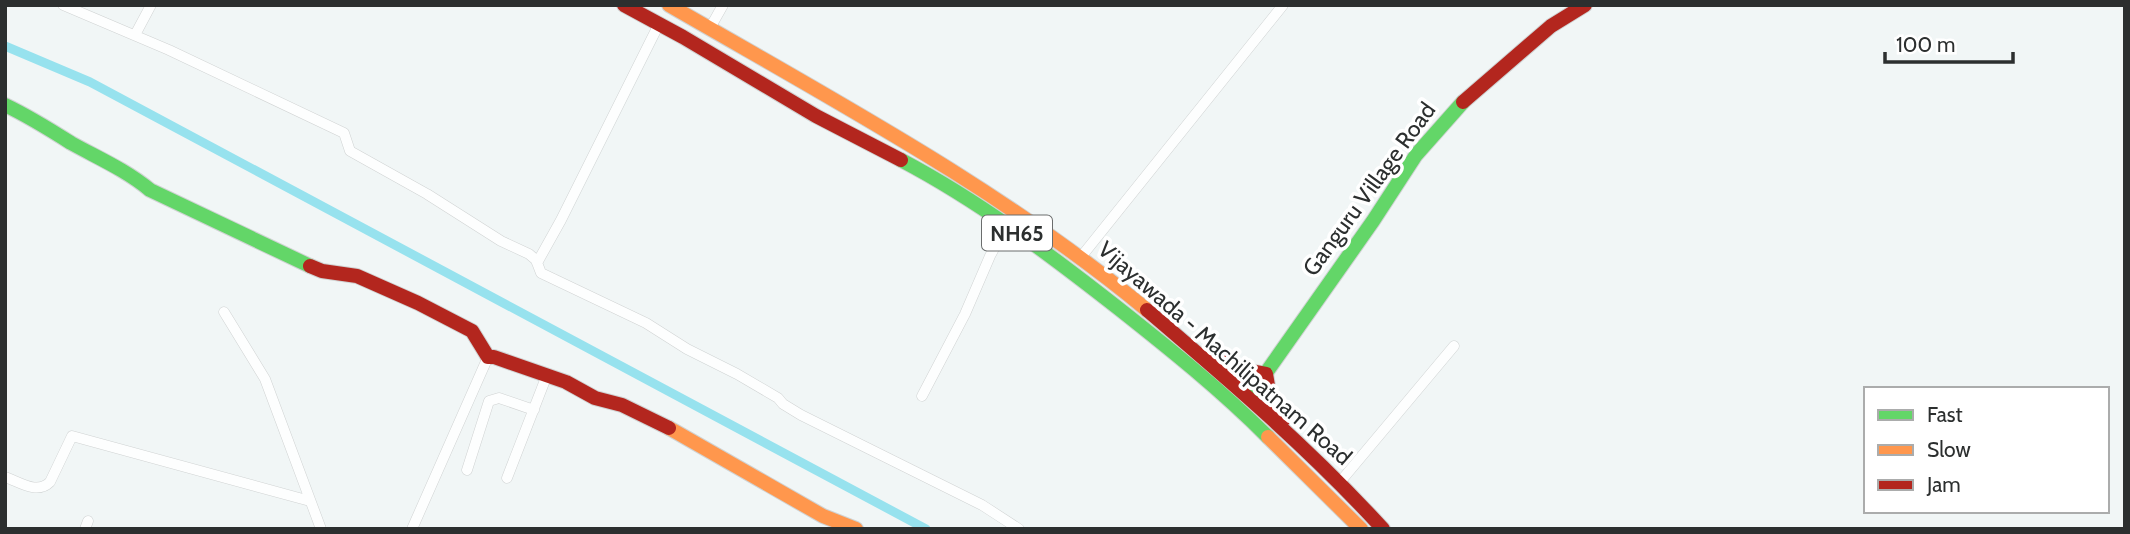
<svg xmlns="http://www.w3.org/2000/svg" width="2130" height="534" viewBox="0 0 2130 534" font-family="Cabin,sans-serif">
<rect width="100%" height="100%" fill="#f1f6f6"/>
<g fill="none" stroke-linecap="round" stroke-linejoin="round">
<path stroke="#97e2ee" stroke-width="9" d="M5,46L90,82L926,529"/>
<g stroke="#d0d3d3" stroke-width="11">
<path id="street" d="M63,5L169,50L344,133L350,151L427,194L501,241L529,254L536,260L541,273L646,323L687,349L737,374L778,398L783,404L801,415L982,505L1019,529
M710,28L723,5
M135,35L151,5
M1081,257L1283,5
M537,263L561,220L659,24
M224,312L265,379L321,529
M922,396L965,314L990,256L1006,226
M467,470L489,401L499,398L534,410
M5,477C20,482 37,495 50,482L72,436L310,501
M507,478L547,375
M1340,482L1454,346
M85,529L88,521
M412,529L488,357"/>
</g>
<g stroke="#d0d3d3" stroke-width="16">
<path id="fast" d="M5,105C28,116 49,129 71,143C98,158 126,170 150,190L310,266
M901,160C979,201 1049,254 1118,308C1170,349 1221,390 1268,437
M1249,397L1373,221L1416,155L1463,102"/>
</g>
<g stroke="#d0d3d3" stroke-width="16">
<path id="slow" d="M669,5C833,100 1001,189 1147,310
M669,428L823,516L856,529
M1268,437L1361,529"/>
</g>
<g stroke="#d0d3d3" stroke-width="16">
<path id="jam" d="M624,5L683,37L816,116L901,160
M1463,102L1551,26L1585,5
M310,266L322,271L357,276L418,303L472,331L488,357H494L566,382L595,398L622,405L669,428
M1147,310C1229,380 1310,449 1383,529
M1217,355L1234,368L1266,374L1271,403L1283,420"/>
</g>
<use href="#street" stroke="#fdfefe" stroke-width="10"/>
<use href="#fast" stroke="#63d668" stroke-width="14"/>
<use href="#slow" stroke="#ff974d" stroke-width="14"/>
<use href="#jam" stroke="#b3261e" stroke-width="14"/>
</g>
<g text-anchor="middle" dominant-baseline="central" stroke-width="7" stroke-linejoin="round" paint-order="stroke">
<rect fill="#fff" stroke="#6b6d6d" stroke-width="2" x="982" y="215.5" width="70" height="35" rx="5"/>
<g font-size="21" font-weight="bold" fill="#2c2f2f">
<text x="1017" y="233">NH65</text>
</g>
<g font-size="23" fill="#2c2f2f" stroke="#fff">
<text transform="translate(1369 189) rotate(-54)">Ganguru Village Road</text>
<text transform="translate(1225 353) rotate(41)">Vijayawada - Machilipatnam Road</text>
</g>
</g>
<rect width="2130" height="534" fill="none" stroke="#2c2f2f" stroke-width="14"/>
<rect x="1864" y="387" width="245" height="126" fill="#ffffff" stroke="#abacac" stroke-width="2"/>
<rect x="1878" y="410" width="35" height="10" fill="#63d668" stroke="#abacac" stroke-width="2"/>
<text x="1927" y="422" font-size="21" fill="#2c2f2f">Fast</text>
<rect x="1878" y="445" width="35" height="10" fill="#ff974d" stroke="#abacac" stroke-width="2"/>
<text x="1927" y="457" font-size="21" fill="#2c2f2f">Slow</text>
<rect x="1878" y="480" width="35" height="10" fill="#b3261e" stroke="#abacac" stroke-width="2"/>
<text x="1927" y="492" font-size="21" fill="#2c2f2f">Jam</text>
<path d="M1885 52v10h128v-10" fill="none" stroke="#2c2f2f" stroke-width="3.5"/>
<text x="1896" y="52" font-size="21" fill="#2c2f2f" stroke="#ffffff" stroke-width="5" paint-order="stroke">100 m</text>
</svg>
